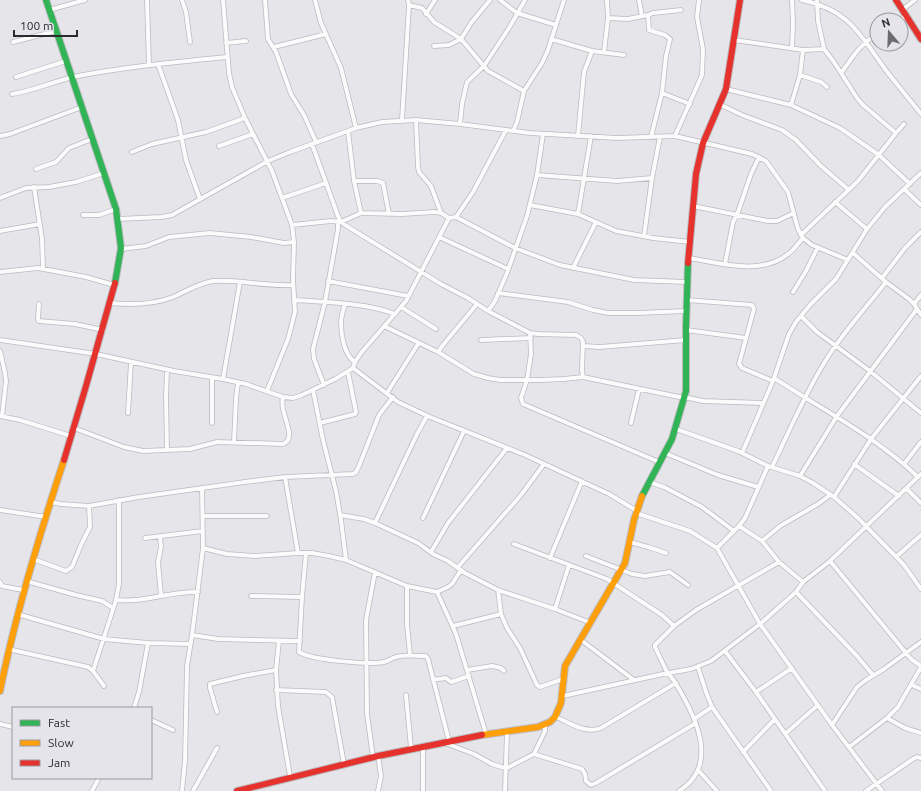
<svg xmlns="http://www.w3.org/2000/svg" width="921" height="791" viewBox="0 0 921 791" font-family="Ubuntu,sans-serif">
<rect width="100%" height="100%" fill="#e6e5ea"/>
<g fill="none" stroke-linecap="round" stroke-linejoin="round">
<g stroke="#bbbbbf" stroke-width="5.5">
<path id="street" d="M147,0L149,65
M182,0L186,12L190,42
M223,0L229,73L232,87L245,118L272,171L292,225L294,242L293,279L295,312L288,339L267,391
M265,0L268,39L276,52L291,94L304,115L316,142
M315,0L321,23L341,68L356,128
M500,0L517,13L556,25
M639,0L642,16
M792,0L793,22L792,48
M802,0C851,10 861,37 888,73C899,87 910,100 921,114
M817,0L818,21L824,49L834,62L857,98L863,105L896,133
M409,5L422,8L434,22L461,39L488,71L524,91
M49,10L85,0
M902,10L915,0
M426,14L435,0
M648,15L649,30L665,35L670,39L666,56L662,93L651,137
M608,18L628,19L648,15L653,13L681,10
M900,20L906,16
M551,39L592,51L624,55
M734,40L803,50L824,49
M13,42L56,31
M226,43L246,41
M434,46L449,45L461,39L471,23L490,0
M274,47L326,34
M604,52L608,18L607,0
M158,64L178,120L186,160L200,199
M841,73C853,57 859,45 877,34
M800,75L821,82L827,87
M16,77L66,61
M726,89L791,105L840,128L879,155L910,184
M662,93L690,104
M12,94C33,91 52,82 73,77C124,67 176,62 227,57
M719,104L742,115L782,130L796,140L821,166L849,190
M791,105L800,75L803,50
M402,120L409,5L408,0
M416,120L418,167L419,172L431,186L441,213
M460,124L462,104L467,82L484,66L509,28L525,0
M348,131L354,181L361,213
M513,131L517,122L524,91L542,63L548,50L564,0
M0,136L10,134L82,107
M578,136L584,72L592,51
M675,136L702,75L703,49L697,17L699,0
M312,144L338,216L341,222L345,225L441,284L468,298L488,311L530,333L538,334L576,335L581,338L583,342L582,370L583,377L684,398
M219,146L253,134
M132,152L152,144L206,132L245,118
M36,169L56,162L69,148L92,139
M537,175L617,181L652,178
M354,181H377L383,183L389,214
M34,187L42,239L43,268
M904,189L921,205
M0,198L26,188L49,187L76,182L104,173
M282,198L326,183
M835,202L867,229
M530,205L578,214L616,231L653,238L690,242
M693,206L768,221H777L794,213
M578,214L591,136
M83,215H99L116,209
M456,217L515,248L560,265L634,280L687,282
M118,219L162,217L172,215L268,161L290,152L356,128L382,122L416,120L460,124L530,133L617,138L675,136L752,154L766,161L788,192L798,229L803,238L812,245L848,260
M292,225L331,221L341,222L361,213L402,214L434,212L441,213L449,218
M0,231L40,224
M801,235L858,181L896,133L904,124
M644,236L652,178L660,137
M439,237L508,269
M121,249L146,246L169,237L210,233L251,237L284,243L294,242
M853,253L886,282L909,299L914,304L921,315
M689,258C720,263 761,276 788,254C794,250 798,243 803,238
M725,264L733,222L737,215L751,174L759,157
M573,268L596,222
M0,272L38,268L86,277L114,285
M882,278L905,248L921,232
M328,281L408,296
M793,292L806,271L818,247
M498,293L568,302L593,310L608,313H638L686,311
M294,300C324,302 368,303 395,314
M687,300L752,305L754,309L739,364L742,368L773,381
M110,303C131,305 153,305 173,297C187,291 199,283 213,281C240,279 266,287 293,285
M39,304L38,319L39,321L75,324L103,330
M345,304C343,310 341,317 341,323C341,335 344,355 355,362
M914,304L921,295
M401,307L436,329
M488,311L495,301L507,273L527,216L537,175L543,134
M801,316L817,332L870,371L921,413
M384,326L438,352L474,374L488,378L500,380H541L564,379L583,377
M686,330L746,338
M530,333L531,354L527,380L521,398L523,404L659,462
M0,340L96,354L174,371L223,379L246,384L283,397L293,398L302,395L335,379L353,368L355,362L361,353L406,301L449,218L456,217L473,192L506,130
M481,340L531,338
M583,346L600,347L686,340
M0,351L5,373L6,381L2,416
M438,352L443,345L477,304
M353,368L398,402L430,417L525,455L609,494L637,511
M167,370L166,397L167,450
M212,378V423
M774,378C823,410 875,436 918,477
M223,379L240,282
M324,385L314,359L313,349L325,302L338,229V221
M313,390L323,440L336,491L341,520L346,560
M387,393L418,344
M684,397L703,401L763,403
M128,413L131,362
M0,416L20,420L71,436
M320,423L355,414L356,412L348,372
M631,423L639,389
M74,428L124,447L143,451L190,449L217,442L283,444C295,440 286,422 284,413C282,407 282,402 283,397
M676,429L738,451L768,466L800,476L813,483L834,497L858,518L904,565L921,589
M234,442L236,398L238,383
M665,453L718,475L758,487
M742,453L773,381L789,334L796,322L810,305L836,279L867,229L885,207L921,173
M854,464L899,496
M904,464L921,442
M772,467C789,432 805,393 826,360C843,332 866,308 886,282
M800,476L837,416L917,309
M285,477L298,553
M649,482L664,487L702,507L734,531
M907,489L921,503
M834,497L871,439L921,376
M51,502L61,504L89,506L139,497L245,482L285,477L353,474L356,472L359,466L379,415L393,397
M0,510L46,517
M636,513L690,531L717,548L760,624L832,725L882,791
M340,515L364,519L375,523L418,543L433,554L448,561L465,573L498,590L555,609L591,623
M203,516H267
M423,518L464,431
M375,523L417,434L427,416
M739,526L762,541L779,562L803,582
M160,537L161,547L158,562L161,596
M145,538L203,531
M762,541L780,526L818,504L830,495
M630,542L648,547L666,553
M514,544L607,579L662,615L674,626
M203,548L227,554L255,556L298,553H312L329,556L346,560L407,586L437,592L448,587L452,584L461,570
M717,548L739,526L745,518L768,466
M431,552L448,523L507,448
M306,553L302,597L299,652C311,660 369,665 384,662C389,661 391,658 396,657C406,654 416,656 426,656L428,659L449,741
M586,556L632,574L645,576L670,572L688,585
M897,556L921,535
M550,558L582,481
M33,559L66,571L72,567L81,545L90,527L89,506
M830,561L911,659L921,666
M458,567L521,495L544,464
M26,581L76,595L102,601L113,608
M0,582L2,586L23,590
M407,586V624L410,655
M498,590L501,614L507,628L520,648L537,685L540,687L563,679
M437,592L456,634L486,734
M796,592L857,656L873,675
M251,596L302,597
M116,600C144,603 170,591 198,592
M555,609L569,565
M17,614L104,639L148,643L191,644
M453,626L501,614
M192,635L218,639L300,641
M581,640L634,680
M279,641L276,670L278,706L290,776
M8,649L88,667L93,671L104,686
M725,651L756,692L825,791
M698,667L706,692L712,707L771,791
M467,670L492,666L501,668L504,671
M93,671L116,600L119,584V500
M433,680L446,678L451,682L469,676
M912,685L921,689
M276,690L326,692L332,697L344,764
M756,692L792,668
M406,695L411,748
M563,696L663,674L691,669L711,661L760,624L796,592L803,582L830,561L921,474
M134,708L139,692L148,643
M217,712L210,688V684L243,676L276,670
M556,717C570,723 585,734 601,728L676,683
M887,718L905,728L921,733
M694,719L712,707
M151,720L173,730
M0,724L13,727
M832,725L857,687L866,680L884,669L921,642
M785,734L818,705
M445,743L474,754L492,764L501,767L507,768L534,754L545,731V725
M849,747L887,718L898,707L921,667
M743,752L775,719
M534,754L582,769L585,774L586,781L591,785L596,783L696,723
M378,755L381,776L378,791
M373,757L367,714L366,620L375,572
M698,770L717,791
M92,791L99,778
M182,791L185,761L187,666L192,635L203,548L202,488
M193,791L217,748
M423,791V746
M505,791L507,732
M679,791C720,765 696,717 676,684C674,680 670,676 667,672C663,664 659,655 655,647V645L674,626L696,610L779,562
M866,791L913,759L917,757L921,758"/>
</g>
<g stroke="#bbbbbf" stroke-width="8">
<path id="fast" d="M46,0L116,209L121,248L115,283
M642,496L672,439L686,391V327L688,263"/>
</g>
<g stroke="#bbbbbf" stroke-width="8">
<path id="slow" d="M0,691C16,612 39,536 64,460
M482,735L538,727L550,722L555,717L561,703L565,666L625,563L634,520L642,496"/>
</g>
<g stroke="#bbbbbf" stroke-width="8">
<path id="jam" d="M896,0L921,39
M688,263L696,174L703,143L726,89L740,0
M64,460L86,386L115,283
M237,791L378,756L482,735"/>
</g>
<use href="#street" stroke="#fbfbfc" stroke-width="4"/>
<use href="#fast" stroke="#30b455" stroke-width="6"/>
<use href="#slow" stroke="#ff9f0a" stroke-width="6"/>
<use href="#jam" stroke="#e5322d" stroke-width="6"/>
</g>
<rect x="12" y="707" width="140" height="72" fill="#e5e4eb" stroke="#9b9a9f"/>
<rect x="20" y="720" width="20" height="6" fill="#30b455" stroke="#9b9a9f"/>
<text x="48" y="727" font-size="12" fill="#2b2b2e">Fast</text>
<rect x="20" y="740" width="20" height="6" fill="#ff9f0a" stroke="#9b9a9f"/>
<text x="48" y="747" font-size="12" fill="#2b2b2e">Slow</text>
<rect x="20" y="760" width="20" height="6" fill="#e5322d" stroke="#9b9a9f"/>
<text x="48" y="767" font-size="12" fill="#2b2b2e">Jam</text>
<g transform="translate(889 32) rotate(341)"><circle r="19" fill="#e5e4eb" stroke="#9b9a9f"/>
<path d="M0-3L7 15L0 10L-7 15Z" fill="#6c6c70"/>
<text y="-6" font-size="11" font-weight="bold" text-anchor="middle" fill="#2b2b2e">N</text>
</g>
<path d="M14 30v6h63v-6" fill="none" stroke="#2b2b2e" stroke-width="2"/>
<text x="20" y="30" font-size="12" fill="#2b2b2e" stroke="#e5e4eb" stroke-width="3" paint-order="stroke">100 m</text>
</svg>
